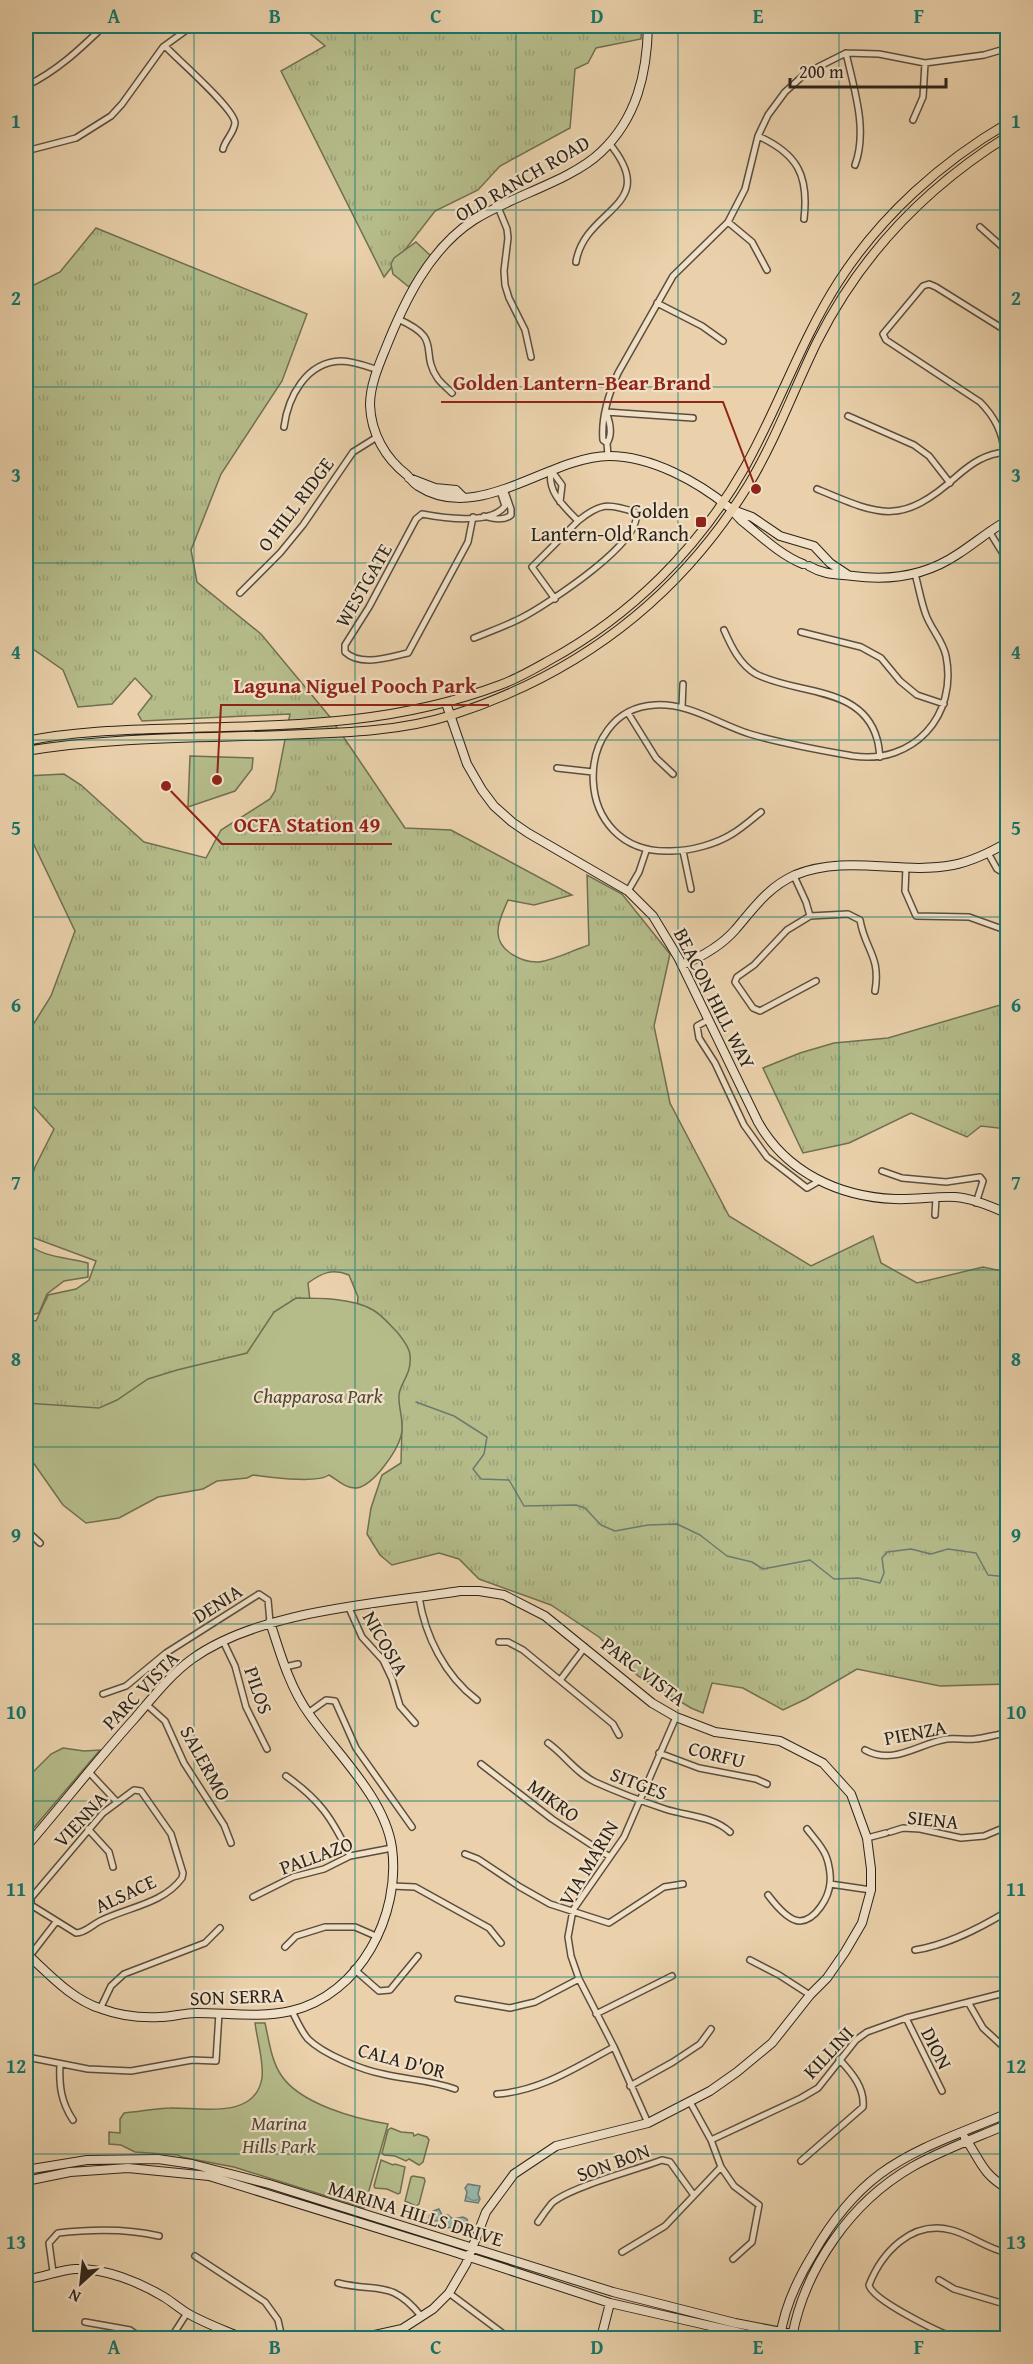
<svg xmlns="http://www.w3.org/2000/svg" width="1033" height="2364" viewBox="0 0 1033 2364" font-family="'Gentium Book Plus',serif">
<defs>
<pattern id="grass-tufts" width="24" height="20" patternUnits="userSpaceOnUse" patternTransform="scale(1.5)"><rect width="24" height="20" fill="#b5bc8a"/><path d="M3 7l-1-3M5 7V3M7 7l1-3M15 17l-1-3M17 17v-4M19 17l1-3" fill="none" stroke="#9ca176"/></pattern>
<pattern id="water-waves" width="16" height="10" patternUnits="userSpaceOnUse" patternTransform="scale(1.5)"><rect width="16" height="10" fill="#98b7ab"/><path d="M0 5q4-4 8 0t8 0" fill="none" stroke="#7c948a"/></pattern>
</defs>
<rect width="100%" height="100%" fill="#ead1ab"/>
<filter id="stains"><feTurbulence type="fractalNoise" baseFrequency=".00333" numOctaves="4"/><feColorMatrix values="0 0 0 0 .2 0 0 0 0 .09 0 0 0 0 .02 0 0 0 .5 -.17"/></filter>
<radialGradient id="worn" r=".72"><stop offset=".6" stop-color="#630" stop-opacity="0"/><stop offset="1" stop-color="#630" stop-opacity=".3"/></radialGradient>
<path fill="url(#grass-tufts)" stroke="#706f52" stroke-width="1.5" d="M301,26H642L641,39L596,48L588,63L575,69L570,128L500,166L478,190L435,211L384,277L281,71L325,46Z
M96,228L307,314L282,381L221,474L191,550L197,582L261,634L330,717L405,828L451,830L572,895L534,905L508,900C504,910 498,920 498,931C497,951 523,963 539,962C555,960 573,950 589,945L587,875L622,894L670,954L654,1026L670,1103L729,1216L811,1266L873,1236L881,1263L917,1283L983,1267L1007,1272V1684L940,1686L857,1669L806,1699L783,1710L743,1688L712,1683L703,1713L691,1708L638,1676L599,1637L551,1605L479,1579L459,1559L439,1553L392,1565L380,1555L367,1534L371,1508L382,1475L401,1463L402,1422L357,1309L358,1297L349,1275C332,1268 322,1273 308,1283L310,1301L261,1363L102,1419L26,1405V1319L36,1321L48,1295L76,1289L89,1280L96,1261L26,1235V1195L35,1167L54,1129L26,1098V1036L51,996L75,931L26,828V776L64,774L81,785L144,842L206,858L221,830L270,799L275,791L290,714L142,721L138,714L152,696L135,678L112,704L78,707L63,670L30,647H26V289L60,272Z
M1007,1003V1129L981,1126L967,1137L911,1113L849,1143L803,1153L763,1068L800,1053L834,1043L888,1038Z"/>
<path fill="#b5bc8a" stroke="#706f52" stroke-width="1.5" d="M416,242L431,256L409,287L393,274L391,264L394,258Z
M190,756L253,758L252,769L235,791L188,807Z
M26,1243C47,1259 63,1256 88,1263V1277L64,1281L47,1294L39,1313L26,1316Z
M296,1298C319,1298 353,1298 373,1310C382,1315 390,1325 397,1332C402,1338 410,1348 410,1356C412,1374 400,1383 399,1395C398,1409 405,1422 401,1436C397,1451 374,1485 357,1488C346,1489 338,1480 329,1475C316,1484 270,1477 253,1475L247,1478L217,1481L203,1489L158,1497L119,1518L86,1523L63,1505L30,1458L31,1449L28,1440L32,1432L30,1426L26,1423V1403L99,1408L117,1400L148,1379L177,1370L247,1353L274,1312Z
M63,1748L84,1751L100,1750L26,1837V1779L51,1754Z
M255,2023H265C269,2040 271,2060 281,2075C300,2104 356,2119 388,2124L364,2208L234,2167L181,2157L178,2155L135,2152L121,2145L109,2144V2132L120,2133V2119L124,2113C139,2112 156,2108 170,2108C198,2107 255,2121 262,2078C264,2061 257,2040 255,2023Z
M391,2128L401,2132L413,2133L414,2136L418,2134L427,2137L429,2140L423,2162L419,2165L409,2159L406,2161L395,2156L384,2155L382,2153L388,2130Z
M381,2160L393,2165L395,2164L405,2167L400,2193L398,2194L387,2189L375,2188L374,2186Z
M413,2176L424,2178L425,2181L419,2204L416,2206L405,2201L411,2177Z"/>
<path fill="url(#water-waves)" stroke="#6c7b71" stroke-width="1.5" d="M468,2184L480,2186L478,2194L480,2199L478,2203L465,2201L467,2192L465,2188Z
M439,2209L442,2215H448L453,2219L463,2217L467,2219L469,2228L462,2233L454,2227L446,2228L443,2220L434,2221L429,2219L430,2212Z"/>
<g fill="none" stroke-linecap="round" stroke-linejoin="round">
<path stroke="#6c7b71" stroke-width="1.5" d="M416,1402L454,1416L487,1437L484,1454L473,1469L481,1479L509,1480L524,1506L576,1505L585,1508L601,1525L615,1531L648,1525L677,1524L700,1535L727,1556L752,1562L763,1569L810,1560L834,1579L858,1578L880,1583L884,1573L882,1558L887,1552L911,1549L931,1554L948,1549L976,1553L988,1575L1008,1577"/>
<g stroke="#5b4e3e" stroke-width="8">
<path id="street" d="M165,46C177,59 235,109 235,123C234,133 225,140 223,149
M846,53C854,89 868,130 855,165
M26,86C57,71 79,50 104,26
M913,120L923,97L925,63
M758,136C798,154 809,176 804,219
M26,151L76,138L111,116L122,104L163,47L192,26
M498,207L507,229L508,238L504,271L505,285L509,298L525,330L531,357
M728,222L752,242L767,270
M980,227L1008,252
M576,262C585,207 662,207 609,143
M657,303L702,326L723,341
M398,319C445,340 418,350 438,379C442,384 448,389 452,393
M606,412L693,418
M606,412C610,422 613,434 607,443
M848,416L914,445L929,456L950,483
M284,427C288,397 306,362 341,361C353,361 366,366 378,370
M1004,452C1003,433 994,416 980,402L886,340L883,334L923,286L929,284L936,287L1008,332
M608,456L607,443L603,440C601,418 609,393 618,373L673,276L728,222L745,189L758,136L768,115L785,92L806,73L846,53L879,54L925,63L984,55L1008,48
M551,470L562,485L560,502
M817,489C881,516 901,526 957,476C972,463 985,454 1006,452
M484,516C493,519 504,521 511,515V509L504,489
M473,517L468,542L408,653C389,657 361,667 345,652V645L369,607L416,519L422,514C443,518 491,525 505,506L500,491
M989,531L1008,562
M240,593L280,553L303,525L353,452L377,437
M555,599L532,567L578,521
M724,630C731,646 740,665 756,674C796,695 862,685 877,739C879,745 879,751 880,757
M801,632L861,647L881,658L900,681L917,695L944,704
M474,638C491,631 509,625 525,616C547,604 648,539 635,512C608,503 600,503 578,521C564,506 547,493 551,470
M26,657L28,656
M682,707L683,684
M628,713L656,758L673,774
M557,768L593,772
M761,812C752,819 742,828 732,834C716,844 691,851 671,851C569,855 571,709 655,705C690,703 718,724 750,734C784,744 819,750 853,756C913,765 958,716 946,656C943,641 931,629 926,615C921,602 919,588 915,574
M683,851L691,889
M988,853L997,869L1008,876
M906,867L905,891L916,916L969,917L1008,931
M794,876L806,902L810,916L848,914L860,920C865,950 881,956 875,991
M628,891L639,872L646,851
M810,916L787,930L754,965L737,977L735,982L753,1008L760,1011L816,981
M708,1020L697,1026L699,1038L715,1063L744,1125L767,1157L807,1188L819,1181
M882,1171L902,1178L946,1182L980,1177L983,1181L976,1203
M935,1215L936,1197
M26,1530L40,1543
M419,1597C425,1636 445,1676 477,1700
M349,1608L362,1637L383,1660L392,1679L400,1706L415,1723
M223,1641L235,1666L246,1707L267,1749
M499,1642H508L523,1650L613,1724L619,1735
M285,1667L298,1664
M561,1679L585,1647
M103,1694L126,1686L166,1653L259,1594L268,1600L270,1622
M146,1704L165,1721L184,1763L224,1825L231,1843
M308,1713L326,1700L335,1701L356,1748L412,1827
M548,1743C565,1755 576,1773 595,1782C617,1792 641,1801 665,1809C686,1816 713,1816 730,1832
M865,1750C894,1766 919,1743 947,1739C956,1738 966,1740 975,1739C986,1738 997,1734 1008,1733
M659,1753L699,1768L756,1779L767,1784
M481,1764L552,1819L610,1857
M88,1771L116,1801
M286,1776C320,1800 332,1818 350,1856
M134,1790L141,1791L171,1834L183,1873L182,1878C163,1904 128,1907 100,1921C92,1925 85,1933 76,1933L31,1905V1898L103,1813Z
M88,1829L109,1852L113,1867
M890,1832L903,1828L920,1829L961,1838L984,1836L1008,1826
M867,1838L886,1833
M465,1854L478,1859L520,1887L550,1904L609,1923L664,1887L683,1884
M830,1884L871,1890
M392,1886L415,1887L489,1928L501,1943
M768,1895C774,1903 788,1921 800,1921C816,1920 829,1897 830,1883C831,1876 829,1863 826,1856C822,1846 813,1837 807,1829
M253,1897L293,1877L324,1869L350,1856L392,1848
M285,1947L296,1936L325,1927H355L378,1937
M915,1950C948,1945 980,1928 1008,1911
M29,1957L56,1922
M750,1960L779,1975L810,1995
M354,1969L379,1991L390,1990L418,1956
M458,1999L510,2008L535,2002L579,1979
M968,2002L983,2028L1008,2051
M100,2009L111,1986L124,1974L205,1943L220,1928
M292,2011C297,2021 301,2031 308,2039C323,2054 362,2070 383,2074C409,2080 430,2080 455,2089
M596,2014L672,1976
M906,2018L942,2091
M27,2057L88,2069L131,2071L192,2060L216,2061L219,2013
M60,2064C59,2086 61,2102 73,2120
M630,2086L673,2062L700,2044L711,2029
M497,2094C541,2091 576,2067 614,2047
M690,2102L711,2140L721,2167L734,2186L759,2205L752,2242L733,2259
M648,2123L614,2047L579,1979L571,1956L568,1937L573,1910L624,1837L676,1717
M711,2140L801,2098L818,2088L856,2040L867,2032L906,2018L1008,1992
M801,2161L863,2107C865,2088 852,2073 839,2059
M538,2222C542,2216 547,2209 552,2203C570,2187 636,2170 662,2160L670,2162L693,2194
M622,2252L665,2226L721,2167
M195,2256L265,2302L278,2320L282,2338
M53,2272L49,2243L58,2233C92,2229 125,2228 159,2236
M939,2280L954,2289L1008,2305
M338,2283C378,2293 391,2279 421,2316
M449,2293L509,2338
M85,2322L130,2330L142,2338
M171,2338L187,2313
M956,2338C940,2333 872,2300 869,2285C882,2252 912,2220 951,2230C971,2235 987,2249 1008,2253"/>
</g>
<g stroke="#2b221a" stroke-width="10">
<path id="secondary" d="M648,26C647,73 637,118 601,152C571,181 511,196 474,220C429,249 404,302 385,350C378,367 370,386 370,405C371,433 385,458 407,475C411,479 413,483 418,486C478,525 547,457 609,456C652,456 698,482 730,508C734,512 737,516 741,520C760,535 780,555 803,564
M409,478L435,488L456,490L462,496
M733,510L752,517L780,536L814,546L830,563L848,575
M809,566C824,575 837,574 853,576C890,581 927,575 958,554C975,543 990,530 1008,520
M446,703L467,764L482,790L494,806L512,822L528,833L628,891L653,916L679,959L758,1122C786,1172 839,1197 895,1199C915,1200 935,1196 955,1197C972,1198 993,1207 1008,1214
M682,965C701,957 721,946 735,930C753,909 768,887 795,875C847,854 900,875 953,865C973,861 991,852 1008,842
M26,1847C63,1804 97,1760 135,1718C153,1697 170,1675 192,1659C260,1610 378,1604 460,1591H479L504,1595L545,1616L652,1703L676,1717L715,1732L780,1741L823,1763L851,1794L867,1838L871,1869V1890L862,1923L845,1952L827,1978L810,1995L772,2043L737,2072L710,2091L648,2123L556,2146L514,2174L486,2212L466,2264L449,2293L433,2309L402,2329L361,2338
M26,1953C49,1974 72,2000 102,2009C121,2016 140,2018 160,2017C172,2017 184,2013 196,2013C227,2013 260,2018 291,2011C360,1995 401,1915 392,1848C385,1798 337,1754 309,1714C290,1688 280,1653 270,1622
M965,2138C981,2161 981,2173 1008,2189
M26,2170L87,2160L158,2159L192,2164L269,2184L613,2292L735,2323L792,2334
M26,2181L70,2172L128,2168L209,2176L448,2250L610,2303L763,2338
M26,2279C43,2278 58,2270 75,2269C105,2268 139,2282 164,2297C172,2302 179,2308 187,2313C204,2323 224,2330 242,2338
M792,2337C805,2268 851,2202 912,2167C942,2150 976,2138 1008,2124
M601,2338L610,2303
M780,2338C784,2308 797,2280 813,2254C830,2224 852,2195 880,2174C918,2146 965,2132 1008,2113"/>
</g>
<g stroke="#2b221a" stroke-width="10">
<path id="primary" d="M26,741C79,730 134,730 189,728C297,725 397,724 500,685C517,679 534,669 550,660C632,615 699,548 745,467C779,406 801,340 839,281C881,216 941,162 1008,123
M26,751C111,737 197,738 283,735C339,733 399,732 452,715C579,674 679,598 749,484C776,439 794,389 817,342C860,256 926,187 1008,136"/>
</g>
<use href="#street" stroke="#f1e1c8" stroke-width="5"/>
<use href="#secondary" stroke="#f1e1c8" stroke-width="8"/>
<use href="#primary" stroke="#ead1ab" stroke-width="8"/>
</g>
<path fill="none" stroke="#0f766e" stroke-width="1.5" stroke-opacity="0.55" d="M194,26V2338M355,26V2338M516,26V2338M678,26V2338M839,26V2338M26,210H1008M26,387H1008M26,563H1008M26,740H1008M26,917H1008M26,1094H1008M26,1270H1008M26,1447H1008M26,1624H1008M26,1801H1008M26,1977H1008M26,2154H1008"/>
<rect fill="#8f2418" stroke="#f1e1c8" stroke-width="2" x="695" y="516" width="12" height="12" rx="3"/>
<g text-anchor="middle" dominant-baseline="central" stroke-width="4.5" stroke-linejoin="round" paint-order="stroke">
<g font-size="20" fill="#2b221a" stroke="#f1e1c8">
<text transform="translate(522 178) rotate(-30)">OLD RANCH ROAD</text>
<text transform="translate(295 504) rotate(-53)">O HILL RIDGE</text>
<text transform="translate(363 585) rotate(-60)">WESTGATE</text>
<text transform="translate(715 998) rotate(63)">BEACON HILL WAY</text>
<text transform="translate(217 1603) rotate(-33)">DENIA</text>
<text transform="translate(386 1643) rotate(60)">NICOSIA</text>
<text transform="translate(644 1671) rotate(37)">PARC VISTA</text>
<text transform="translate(140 1690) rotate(-46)">PARC VISTA</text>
<text transform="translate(259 1690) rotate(71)">PILOS</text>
<text transform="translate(915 1732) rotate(-11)">PIENZA</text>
<text transform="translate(717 1754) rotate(14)">CORFU</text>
<text transform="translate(206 1763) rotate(61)">SALERMO</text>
<text transform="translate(639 1783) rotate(21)">SITGES</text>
<text transform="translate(554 1800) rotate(36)">MIKRO</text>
<text transform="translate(80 1819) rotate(-47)">VIENNA</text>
<text transform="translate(933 1819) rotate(6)">SIENA</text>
<text transform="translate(316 1855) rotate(-20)">PALLAZO</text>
<text transform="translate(588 1863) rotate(-59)">VIA MARIN</text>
<text transform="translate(125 1893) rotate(-25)">ALSACE</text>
<text transform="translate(237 1996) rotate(-2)">SON SERRA</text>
<text transform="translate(937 2048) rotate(63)">DION</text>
<text transform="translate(828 2052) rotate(-47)">KILLINI</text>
<text transform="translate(402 2060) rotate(15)">CALA D'OR</text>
<text transform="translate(613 2162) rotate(-20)">SON BON</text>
<text transform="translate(416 2213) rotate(17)">MARINA HILLS DRIVE</text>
</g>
<g font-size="20" fill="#2b221a" stroke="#f1e1c8" text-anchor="end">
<text x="689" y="510">Golden<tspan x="689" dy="23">Lantern-Old Ranch</tspan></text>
</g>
<g font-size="20" font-style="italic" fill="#4e4836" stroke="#f1e1c8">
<text x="318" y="1395">Chapparosa Park</text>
<text x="279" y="2122">Marina<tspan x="279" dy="23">Hills Park</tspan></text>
</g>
</g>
<path fill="none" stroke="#8f2418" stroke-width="2" d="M756 489L723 402H441M217 780L221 705H489M166 786L222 844H392"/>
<g fill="#8f2418" stroke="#f1e1c8" stroke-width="2">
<circle cx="756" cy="489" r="6"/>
<circle cx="217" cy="780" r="6"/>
<circle cx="166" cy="786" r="6"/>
</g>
<g font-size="21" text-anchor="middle" font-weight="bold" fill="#8f2418" stroke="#f1e1c8" stroke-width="4.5" stroke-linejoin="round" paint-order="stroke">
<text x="582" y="390">Golden Lantern-Bear Brand</text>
<text x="355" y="693">Laguna Niguel Pooch Park</text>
<text x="307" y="832">OCFA Station 49</text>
</g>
<rect width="1033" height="2364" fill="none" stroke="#ead1ab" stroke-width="66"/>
<g transform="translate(81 2283) rotate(207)" stroke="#f1e1c8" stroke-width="4.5" paint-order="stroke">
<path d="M0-4.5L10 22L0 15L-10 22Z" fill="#2b221a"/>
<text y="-9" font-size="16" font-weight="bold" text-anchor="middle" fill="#2b221a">N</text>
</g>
<path d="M790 78v9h156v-9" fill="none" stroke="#2b221a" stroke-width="3"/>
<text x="799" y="78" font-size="18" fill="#2b221a" stroke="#f1e1c8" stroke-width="4.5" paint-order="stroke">200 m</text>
<rect x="33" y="33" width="967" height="2298" fill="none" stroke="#0f766e" stroke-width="2"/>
<g font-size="20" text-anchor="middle" font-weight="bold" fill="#0f766e">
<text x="114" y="23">A</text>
<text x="275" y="23">B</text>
<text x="436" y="23">C</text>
<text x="597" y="23">D</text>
<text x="758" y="23">E</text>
<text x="919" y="23">F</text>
<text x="16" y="128">1</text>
<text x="1016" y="128">1</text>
<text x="16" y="305">2</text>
<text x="1016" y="305">2</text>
<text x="16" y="482">3</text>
<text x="1016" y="482">3</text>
<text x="16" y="659">4</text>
<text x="1016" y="659">4</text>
<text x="16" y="835">5</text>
<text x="1016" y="835">5</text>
<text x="16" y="1012">6</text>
<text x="1016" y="1012">6</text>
<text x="16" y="1189">7</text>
<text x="1016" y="1189">7</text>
<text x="16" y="1366">8</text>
<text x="1016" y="1366">8</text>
<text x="16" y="1542">9</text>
<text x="1016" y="1542">9</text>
<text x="16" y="1719">10</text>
<text x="1016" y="1719">10</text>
<text x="16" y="1896">11</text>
<text x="1016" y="1896">11</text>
<text x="16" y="2073">12</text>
<text x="1016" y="2073">12</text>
<text x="16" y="2249">13</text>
<text x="1016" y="2249">13</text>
<text x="114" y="2354">A</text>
<text x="275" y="2354">B</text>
<text x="436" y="2354">C</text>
<text x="597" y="2354">D</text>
<text x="758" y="2354">E</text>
<text x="919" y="2354">F</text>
</g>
<rect width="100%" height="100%" filter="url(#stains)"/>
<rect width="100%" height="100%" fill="url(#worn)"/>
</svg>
